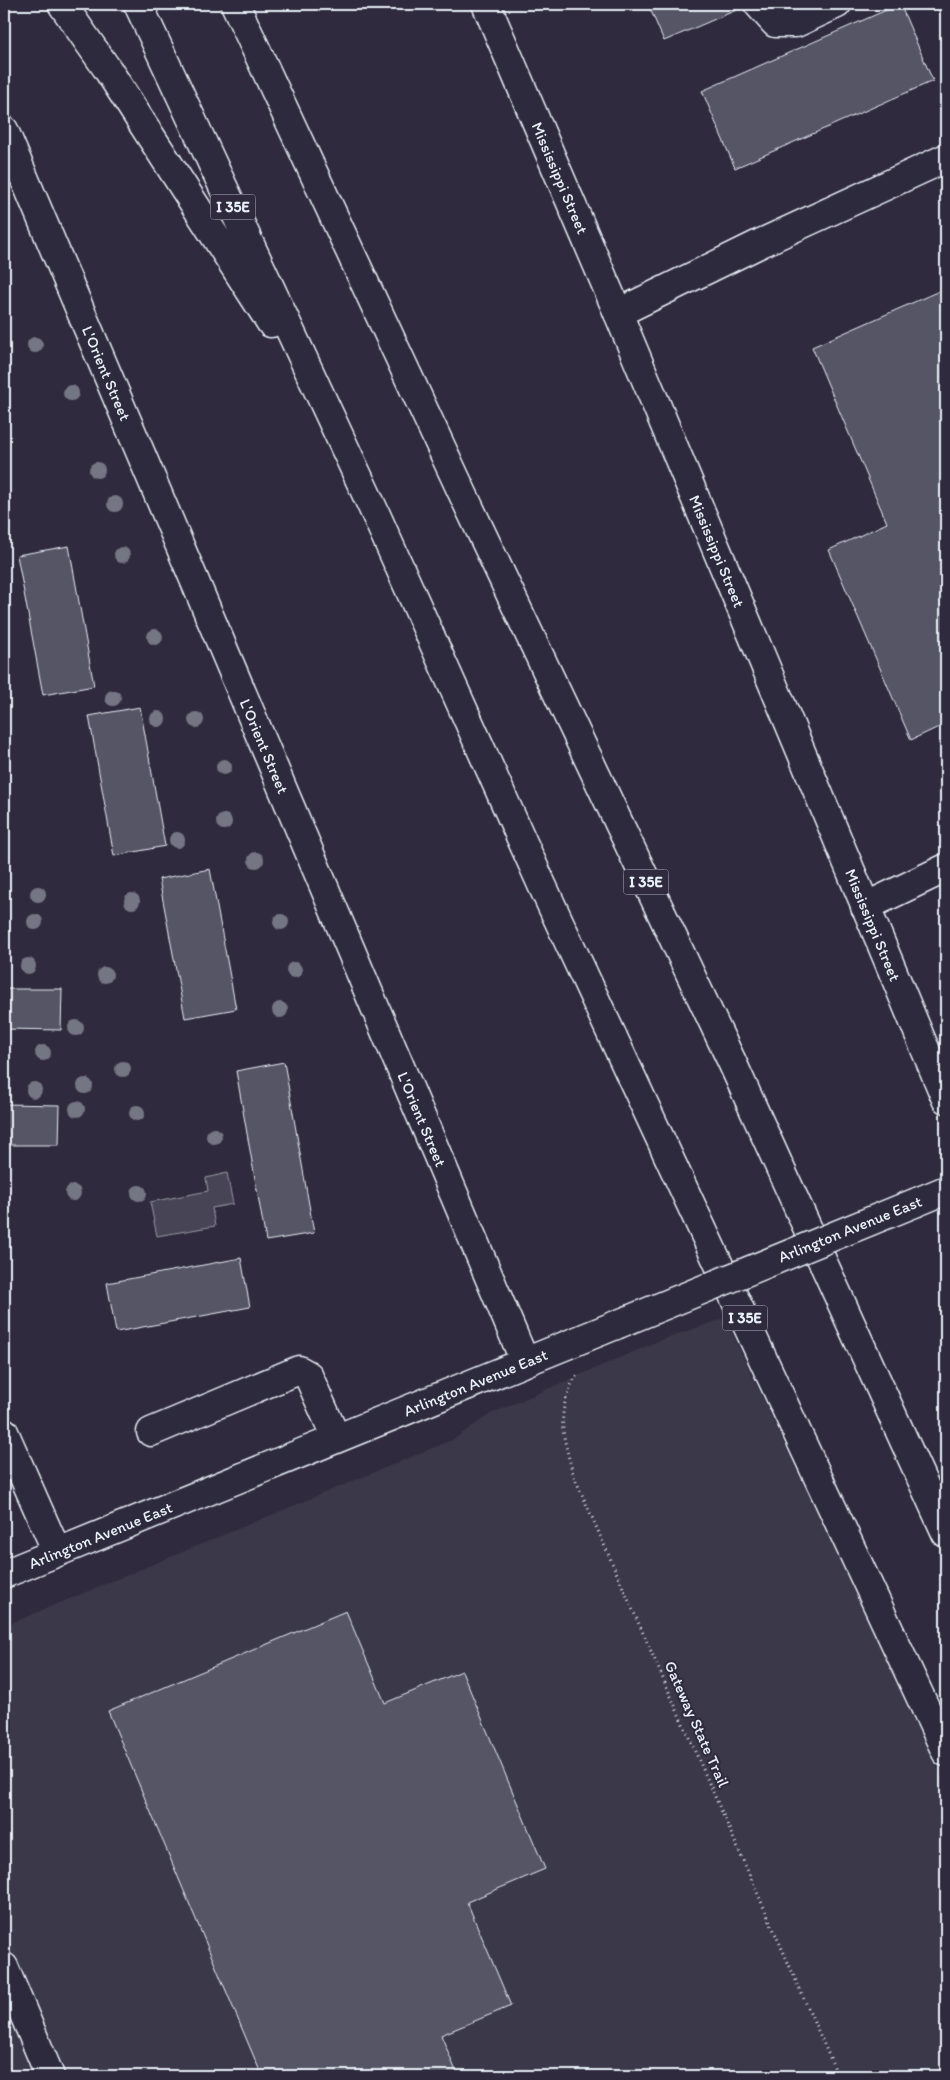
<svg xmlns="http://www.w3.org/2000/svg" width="950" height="2080" viewBox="0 0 950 2080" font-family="Itim,sans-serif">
<rect width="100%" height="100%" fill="#2f2a3d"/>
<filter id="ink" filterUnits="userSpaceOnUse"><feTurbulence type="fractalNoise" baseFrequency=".02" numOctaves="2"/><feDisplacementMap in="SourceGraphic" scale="10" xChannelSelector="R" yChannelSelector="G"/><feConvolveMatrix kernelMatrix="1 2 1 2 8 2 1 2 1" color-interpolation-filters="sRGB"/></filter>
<g filter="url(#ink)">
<path fill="#3b3749" d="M725,1318L946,1786V2076H4V1626L454,1439L490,1414L658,1341Z"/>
<path fill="#464455" stroke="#979aa6" d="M227,1173L233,1204L212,1208L215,1226L157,1236L150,1202L208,1191L206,1178Z"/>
<path fill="#575565" stroke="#e8f1f8" d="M648,4H739L741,8L664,41Z
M900,4L933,81L735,168L702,91Z
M936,4H946V24L945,25Z
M946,288V710L943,725L911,740L829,550L887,523L812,347Z
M69,546L94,686L43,695L17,555Z
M140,707L165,846L114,856L89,716Z
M210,869L236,1009L185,1018L159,879Z
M4,989H62L61,1030L4,1029Z
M284,1062L314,1233L266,1241L236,1071Z
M4,1104L60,1105L59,1145H4Z
M241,1258L250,1307L116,1332L107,1283Z
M346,1611L385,1703L462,1671L545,1869L467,1902L511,2006L441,2035L458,2076H262L108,1711Z"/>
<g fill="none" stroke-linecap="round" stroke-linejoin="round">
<g stroke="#e8f1f8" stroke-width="31">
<g id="minor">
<path id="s1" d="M486,4L618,313L946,1099"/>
<path d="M758,4L775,23H796L837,4"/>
<path id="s2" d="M4,130L525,1362"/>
<path d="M618,313L761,243L946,158"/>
<path d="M865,907L946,868"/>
<path d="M917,1202L946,1190"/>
<path d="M4,1432L57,1552"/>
<path d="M151,1432L299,1370L308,1375L336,1438"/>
<path id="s3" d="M4,1574L616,1325"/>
<path d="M4,1967L50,2076"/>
</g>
</g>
<g stroke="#e8f1f8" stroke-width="31">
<path id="highway" d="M62,4L108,70L271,323
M138,4L377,517L542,885L946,1752
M235,4L462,492L732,1062L946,1533"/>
</g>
<path stroke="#e8f1f8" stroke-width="3" stroke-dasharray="1 4" stroke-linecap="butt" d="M577,1376L575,1377C555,1416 563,1434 573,1474L838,2076"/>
<use href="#minor" stroke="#2f2a3d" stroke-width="28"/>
<use href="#highway" stroke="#2f2a3d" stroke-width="28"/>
<g stroke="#e8f1f8" stroke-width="31" stroke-linecap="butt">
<path id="minor-bridge" d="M616,1325L917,1202"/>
</g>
<use href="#minor-bridge" stroke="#2f2a3d" stroke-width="28"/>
</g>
<g fill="#757684">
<circle cx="35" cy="345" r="8"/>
<circle cx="71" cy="393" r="8"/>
<circle cx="97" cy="470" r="8"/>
<circle cx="115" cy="504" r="8"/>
<circle cx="122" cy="555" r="8"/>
<circle cx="155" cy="637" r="8"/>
<circle cx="113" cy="698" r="8"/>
<circle cx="158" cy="719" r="8"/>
<circle cx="196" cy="720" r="8"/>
<circle cx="224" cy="767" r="8"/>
<circle cx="224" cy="822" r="8"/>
<circle cx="177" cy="840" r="8"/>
<circle cx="256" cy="860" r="8"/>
<circle cx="38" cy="894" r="8"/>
<circle cx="132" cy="901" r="8"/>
<circle cx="35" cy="922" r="8"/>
<circle cx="281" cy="922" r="8"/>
<circle cx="28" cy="966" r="8"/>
<circle cx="294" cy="970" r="8"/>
<circle cx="105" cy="975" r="8"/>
<circle cx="280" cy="1010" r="8"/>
<circle cx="76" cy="1028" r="8"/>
<circle cx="43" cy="1053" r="8"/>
<circle cx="123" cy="1069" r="8"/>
<circle cx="85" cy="1086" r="8"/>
<circle cx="34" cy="1090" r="8"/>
<circle cx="77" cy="1109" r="8"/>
<circle cx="137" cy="1113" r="8"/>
<circle cx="214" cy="1136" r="8"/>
<circle cx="73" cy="1193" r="8"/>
<circle cx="139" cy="1193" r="8"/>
</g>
</g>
<g text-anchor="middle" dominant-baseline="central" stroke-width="4" stroke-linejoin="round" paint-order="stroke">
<g fill="#2f2a3d" stroke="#b0b5c0" stroke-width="1">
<rect x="210.5" y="194.5" width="45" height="25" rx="4"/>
<rect x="623.5" y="869.5" width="45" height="25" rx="4"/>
<rect x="722.5" y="1305.5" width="45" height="25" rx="4"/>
</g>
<g font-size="15" font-weight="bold" fill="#e8f1f8">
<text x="233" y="207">I 35E</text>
<text x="646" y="882">I 35E</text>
<text x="745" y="1318">I 35E</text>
</g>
<g font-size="16" fill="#e8f1f8" stroke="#2f2a3d">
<text stroke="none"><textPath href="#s1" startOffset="189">Mississippi Street</textPath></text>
<text stroke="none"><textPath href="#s2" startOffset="264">L'Orient Street</textPath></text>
<text stroke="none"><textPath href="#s1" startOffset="594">Mississippi Street</textPath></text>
<text stroke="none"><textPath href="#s2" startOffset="669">L'Orient Street</textPath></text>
<text stroke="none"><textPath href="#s1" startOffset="999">Mississippi Street</textPath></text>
<text stroke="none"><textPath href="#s2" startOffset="1074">L'Orient Street</textPath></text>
<text transform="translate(850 1229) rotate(-22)">Arlington Avenue East</text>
<text stroke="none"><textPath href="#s3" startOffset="509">Arlington Avenue East</textPath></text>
<text stroke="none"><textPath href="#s3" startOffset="104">Arlington Avenue East</textPath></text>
<text transform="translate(697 1724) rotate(66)">Gateway State Trail</text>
</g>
</g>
<rect width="950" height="2080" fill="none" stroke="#2f2a3d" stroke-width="20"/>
<rect x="10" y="10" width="930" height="2060" fill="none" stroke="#e8f1f8" stroke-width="2" filter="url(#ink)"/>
</svg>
